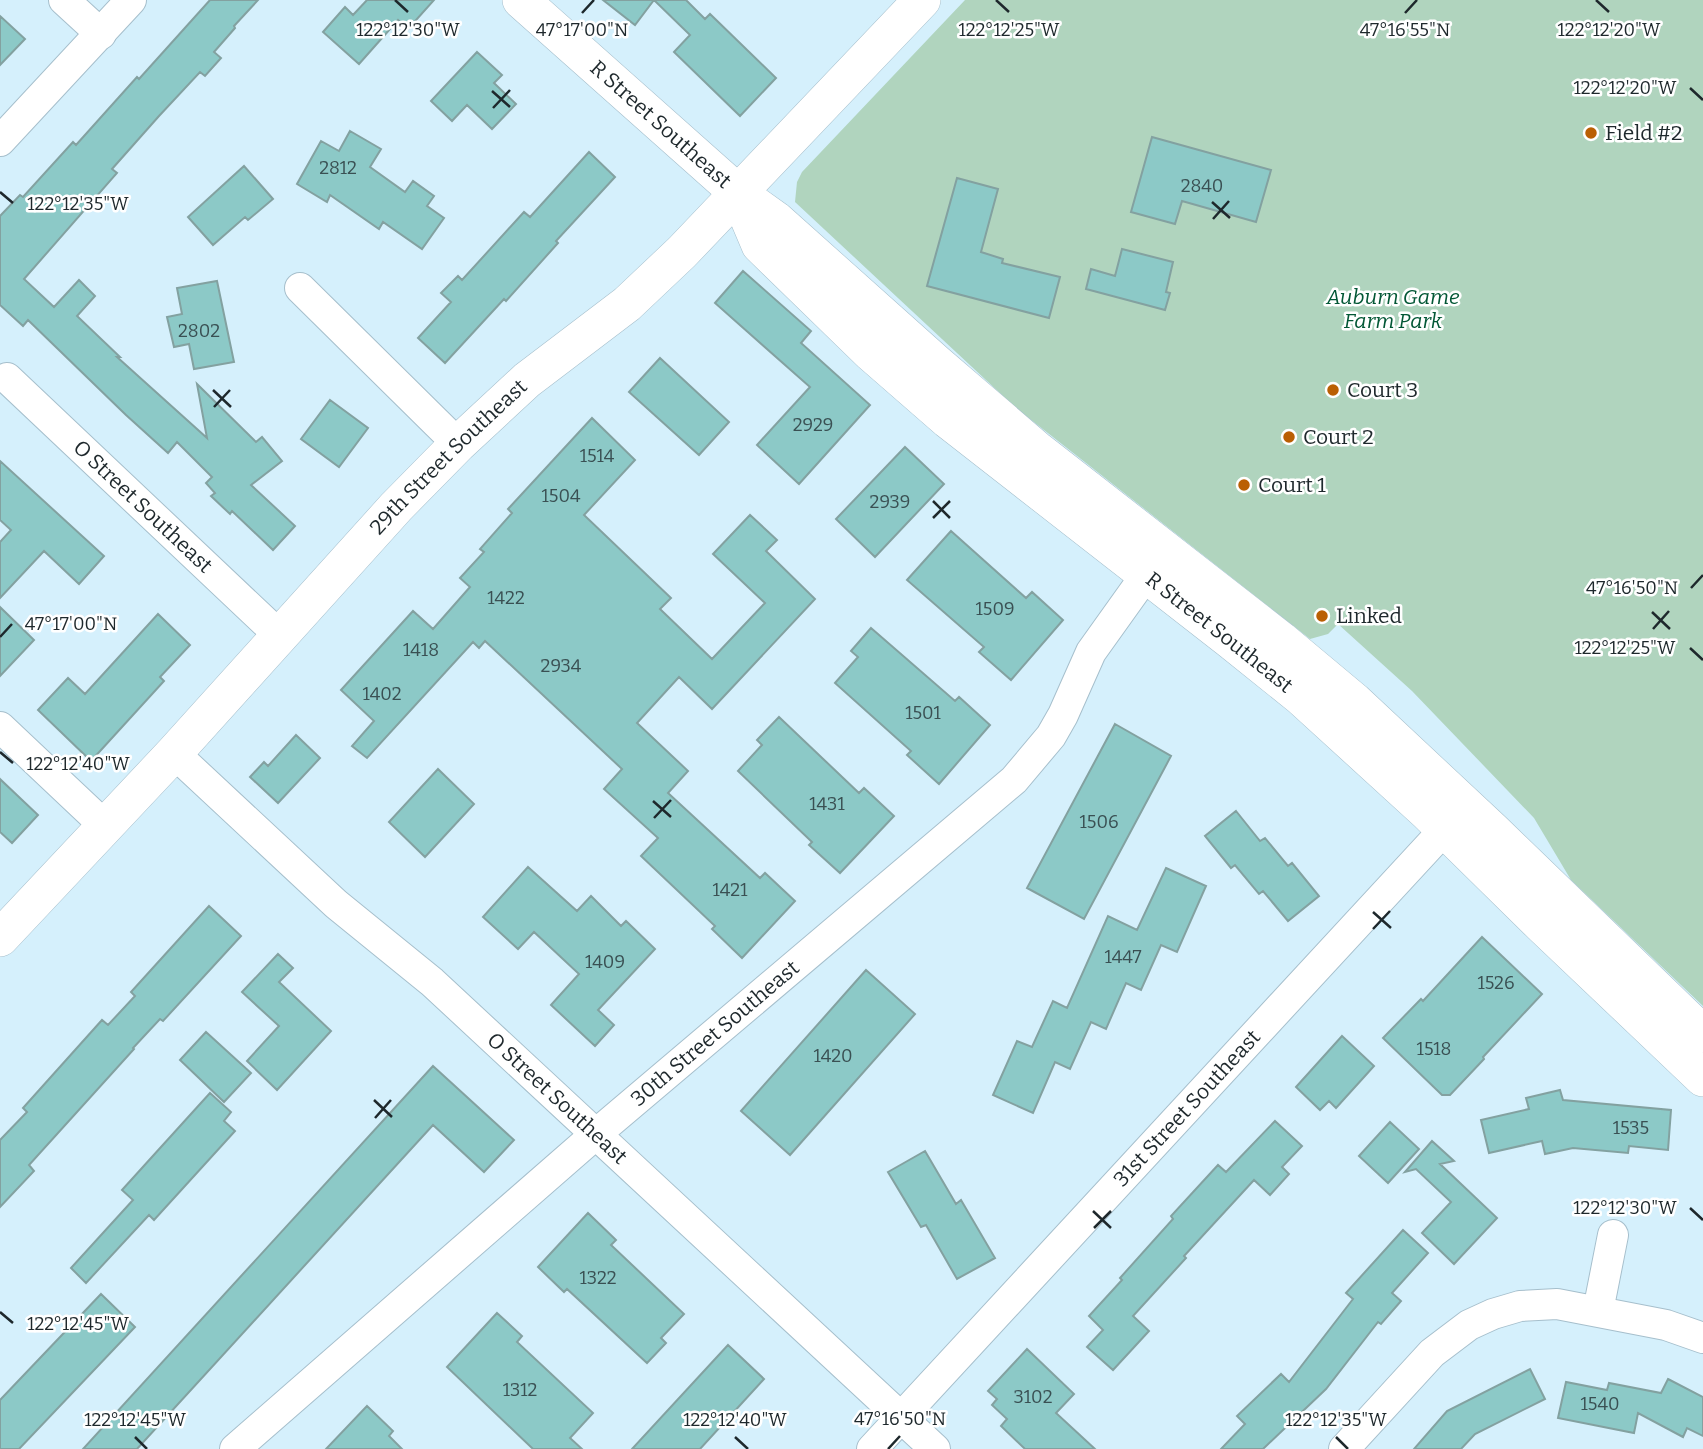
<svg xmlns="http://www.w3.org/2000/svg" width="1703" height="1449" viewBox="0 0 1703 1449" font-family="Bitter,serif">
<rect width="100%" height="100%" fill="#d5f0fc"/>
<path fill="#b0d4be" d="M965,0H1703V1006L1571,880L1534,818L1412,691L1338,624L1328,634L1310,639L1016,408L795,202L797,182L802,172Z"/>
<path fill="#8cc9c7" stroke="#83a1a0" stroke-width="2" d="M210,0H258L234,26L235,28L214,52L221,58L205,76L200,72L159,116L112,169L117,173L24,279L54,307L79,280L95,296L77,316L120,357H117L207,438L197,384L256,442L262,437L282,461L251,485L295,526L273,550L232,511L230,514L211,496L215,493L206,483L212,477L177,442L168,453L126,415L28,320L23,326L0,305V216L20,195L23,197L73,142L76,145L137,77L139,79Z
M367,0H434L408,29L398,20L359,64L323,32L345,7L353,15Z
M603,0H686L705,19L710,14L776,78L740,116L674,52L690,35L654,0L635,25Z
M0,16L25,39L0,65Z
M477,52L502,75L494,83L516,104L492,129L467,105L452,121L431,101Z
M350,131L381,149L370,167L405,192L413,181L434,196L427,206L444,218L422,249L383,222L379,229L330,195L327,202L297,184L321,141L339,151Z
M1152,137L1271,170L1256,222L1182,201L1175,224L1131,212Z
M589,152L615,177L556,241L558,243L506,301L504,299L445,363L418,338L451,302L441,293L458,276L462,280L524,212L530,217Z
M244,166L273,199L248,220L245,217L213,245L188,217Z
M957,178L998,189L981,252L1003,259L1002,263L1060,277L1049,318L927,286Z
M1122,249L1173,262L1166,292L1170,293L1165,310L1086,289L1091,269L1115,276Z
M743,271L811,331L801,343L870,405L799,484L757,445L810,387L715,303Z
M217,281L234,362L194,369L189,344L174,347L167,317L182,314L177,288Z
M660,358L729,422L699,455L629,392Z
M330,400L368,428L339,467L301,439Z
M592,418L635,460L584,515L671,598L660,609L712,659L765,603L713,554L750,515L777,540L766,551L815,599L712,709L679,677L637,723L688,771L668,793L760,878L765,873L795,901L742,958L712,929L715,926L641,856L658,838L604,789L622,769L485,641L479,648L473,642L367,758L352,746L374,721L341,690L413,611L433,629L470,587L460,578L484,552L480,549L512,513L508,509Z
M905,447L944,484L875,557L836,519Z
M0,461L104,556L79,584L44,551L0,598V542L11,530L0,520Z
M951,531L1026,598L1032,592L1063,620L1011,680L979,652L984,647L907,580Z
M0,607L34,640L0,676Z
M158,614L190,645L160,677L164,681L91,761L38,710L68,678L85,694Z
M871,628L955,701L959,697L990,725L939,784L907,755L911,751L835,683L858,657L851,651Z
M779,717L859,793L864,788L894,816L840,873L809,845L812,842L738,771L762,745L757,740Z
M1115,724L1171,756L1084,919L1027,888Z
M296,735L320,758L278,803L250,777L264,762L268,766Z
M438,769L474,804L425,857L389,822Z
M0,779L38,815L12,843L0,832Z
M1236,811L1260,841L1265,838L1288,866L1292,863L1319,896L1288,921L1263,891L1259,894L1235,865L1231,868L1205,836Z
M528,867L577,911L591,896L621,926L626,921L655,949L598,1010L614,1025L595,1046L551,1005L579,974L534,932L518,949L483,917Z
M1166,868L1206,886L1177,952L1161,945L1141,990L1126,983L1106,1029L1091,1022L1070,1069L1055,1062L1033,1113L993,1095L1017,1041L1032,1047L1053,1001L1067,1008L1108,916L1137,930Z
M209,906L241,936L163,1021L160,1019L133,1048L134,1049L29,1165L34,1171L0,1207V1140L27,1112L23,1108L102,1020L108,1025L135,996L131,992Z
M1482,937L1542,994L1483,1057L1484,1059L1450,1095H1442L1383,1038L1421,999L1423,1001Z
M278,954L293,968L279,982L331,1031L277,1090L247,1061L279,1026L242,992Z
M866,970L915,1014L790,1155L741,1111Z
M206,1032L251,1073L224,1102L180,1060Z
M1342,1036L1374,1066L1336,1108L1329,1101L1320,1110L1296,1087Z
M433,1066L514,1140L484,1172L433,1125L137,1449H83Z
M1560,1090L1563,1100L1671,1110L1668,1150L1629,1146L1628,1153L1573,1148L1545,1154L1542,1141L1489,1153L1481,1120L1529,1109L1526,1098Z
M210,1093L231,1112L224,1121L235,1131L154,1220L149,1215L86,1283L71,1268L133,1200L122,1190Z
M1275,1121L1302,1146L1282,1167L1289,1174L1270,1195L1254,1180L1184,1256L1186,1258L1133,1316L1149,1331L1113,1370L1087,1347L1103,1330L1089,1316L1122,1280L1120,1278L1173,1219L1171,1216L1218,1165L1226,1172Z
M1390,1122L1419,1149L1388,1183L1359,1156Z
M1432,1141L1454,1161L1440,1164L1497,1218L1454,1264L1422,1233L1451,1202L1416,1169L1405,1172Z
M925,1151L956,1204L961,1200L995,1258L957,1279L926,1225L921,1227L888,1172Z
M588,1213L616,1240L611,1245L684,1314L661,1338L666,1343L647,1363L567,1289L564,1292L538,1267Z
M1403,1230L1428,1253L1392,1293L1401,1301L1381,1324L1378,1322L1326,1389L1263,1449H1221L1245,1424L1237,1416L1281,1374L1289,1382L1353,1299L1346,1293Z
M101,1294L135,1327L19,1449H0V1400Z
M497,1313L522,1336L517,1342L593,1413L570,1438L582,1449H533L447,1367Z
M728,1345L764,1379L700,1449H632Z
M1027,1349L1074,1394L1056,1413L1095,1449H1025L1001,1426L1007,1419L992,1405L997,1399L988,1391Z
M1530,1369L1545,1399L1475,1434L1461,1449H1414L1447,1411Z
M1668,1379L1703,1397V1436L1687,1428L1683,1437L1638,1413L1634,1433L1558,1418L1566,1382L1607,1390L1609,1383L1661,1393Z
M367,1406L393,1431L389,1436L402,1449H326Z"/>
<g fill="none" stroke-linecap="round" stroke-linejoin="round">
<g stroke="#a6bfcc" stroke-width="32">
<g id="minor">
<path d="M64,0L101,34"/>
<path d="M0,141L131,0"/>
<path d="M300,288L458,444"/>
<path id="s1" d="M7,378L280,636"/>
<path d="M0,727L105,826"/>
<path id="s2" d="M174,753L336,904L432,982L935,1449"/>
<path d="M1598,1311L1613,1235"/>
<path id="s3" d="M235,1449L596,1134L1014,780L1051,736L1063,715L1091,652L1146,575"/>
<path id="s4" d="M872,1449L1445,829"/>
<path d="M1344,1449L1432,1353L1469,1325L1493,1314L1520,1306L1557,1304L1666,1325L1703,1338"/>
</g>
</g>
<g stroke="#a6bfcc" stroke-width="38">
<g id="tertiary">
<path id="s5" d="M521,0L738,193L776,220L936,363L1036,449L1281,640L1354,701L1493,831L1703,1034"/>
<path id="s6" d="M738,193L760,245L870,352L948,420L1230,640L1301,697L1427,812L1542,925L1703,1078"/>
<path id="s7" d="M0,938L174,753L396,507L458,444L527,380L627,304L682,252L922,0"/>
</g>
</g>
<use href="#minor" stroke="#fff" stroke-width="30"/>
<use href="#tertiary" stroke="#fff" stroke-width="37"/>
</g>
<path fill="none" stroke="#1e282c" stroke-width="2.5" d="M395,0L408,12M996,0L1009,12M1596,0L1609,12M582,13L594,0M1405,13L1417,0M1690,88L1703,100M492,91L510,107M493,108L510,90M0,192L13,203M1212,202L1230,218M1213,219L1229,201M213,390L231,407M214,407L230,390M933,501L950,518M933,518L950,501M1691,588L1703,575M1652,612L1670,629M1653,629L1669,611M0,637L12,624M1690,648L1703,660M0,752L13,763M653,801L671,817M654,818L671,800M1373,912L1391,928M1373,929L1390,911M374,1100L392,1117M375,1118L391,1100M1690,1208L1703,1220M1093,1211L1111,1228M1094,1228L1111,1211M0,1312L13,1323M135,1437L147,1449M735,1437L748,1449M1336,1437L1348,1449M888,1449L900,1436"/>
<g fill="#ba5f03" stroke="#fff" stroke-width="2.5">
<circle cx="1591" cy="133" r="7"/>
<circle cx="1333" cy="390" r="7"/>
<circle cx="1289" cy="437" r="7"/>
<circle cx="1244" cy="485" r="7"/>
<circle cx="1322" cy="616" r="7"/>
</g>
<g text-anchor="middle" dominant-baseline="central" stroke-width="5" stroke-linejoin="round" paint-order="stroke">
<g font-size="18" fill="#3a5053">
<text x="338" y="168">2812</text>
<text x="1202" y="186">2840</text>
<text x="199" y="331">2802</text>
<text x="813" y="425">2929</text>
<text x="597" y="456">1514</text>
<text x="561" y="496">1504</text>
<text x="890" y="502">2939</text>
<text x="506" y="598">1422</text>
<text x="995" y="609">1509</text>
<text x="421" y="650">1418</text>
<text x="561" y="666">2934</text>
<text x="382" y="694">1402</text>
<text x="923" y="713">1501</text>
<text x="827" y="804">1431</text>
<text x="1099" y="822">1506</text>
<text x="730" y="890">1421</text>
<text x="1123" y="957">1447</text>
<text x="605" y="962">1409</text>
<text x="1496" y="983">1526</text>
<text x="1434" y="1049">1518</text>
<text x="833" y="1056">1420</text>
<text x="1631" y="1128">1535</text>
<text x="598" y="1278">1322</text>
<text x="520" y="1390">1312</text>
<text x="1033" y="1397">3102</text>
<text x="1600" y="1404">1540</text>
</g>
<g font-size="21" fill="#1e282c" stroke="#fff">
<text stroke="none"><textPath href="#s5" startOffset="187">R Street Southeast</textPath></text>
<text stroke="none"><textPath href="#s7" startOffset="658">29th Street Southeast</textPath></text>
<text stroke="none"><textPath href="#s1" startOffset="187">O Street Southeast</textPath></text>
<text stroke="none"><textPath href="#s6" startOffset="658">R Street Southeast</textPath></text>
<text stroke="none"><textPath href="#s3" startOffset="635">30th Street Southeast</textPath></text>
<text stroke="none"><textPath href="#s2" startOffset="516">O Street Southeast</textPath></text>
<text stroke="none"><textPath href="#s4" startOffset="464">31st Street Southeast</textPath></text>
</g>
<g font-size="21" fill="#1e282c" stroke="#fff" text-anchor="start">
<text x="1605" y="133">Field #2</text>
<text x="1347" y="390">Court 3</text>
<text x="1303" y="437">Court 2</text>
<text x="1258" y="485">Court 1</text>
<text x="1336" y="616">Linked</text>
</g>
<g font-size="21" font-style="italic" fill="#025735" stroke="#fff">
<text x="1393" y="297">Auburn Game<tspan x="1393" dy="24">Farm Park</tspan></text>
</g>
</g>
<g font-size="18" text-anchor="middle" fill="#1e282c" stroke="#fff" stroke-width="5" stroke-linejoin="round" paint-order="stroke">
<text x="408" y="36">122°12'30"W</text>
<text x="1009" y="36">122°12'25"W</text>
<text x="1609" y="36">122°12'20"W</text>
<text x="582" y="36">47°17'00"N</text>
<text x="1405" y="36">47°16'55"N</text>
<text x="1625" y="94">122°12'20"W</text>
<text x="78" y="210">122°12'35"W</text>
<text x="1632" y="594">47°16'50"N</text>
<text x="71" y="630">47°17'00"N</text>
<text x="1625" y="654">122°12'25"W</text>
<text x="78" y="770">122°12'40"W</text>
<text x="1625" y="1214">122°12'30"W</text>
<text x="78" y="1330">122°12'45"W</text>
<text x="900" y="1425">47°16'50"N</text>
<text x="135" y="1426">122°12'45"W</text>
<text x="735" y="1426">122°12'40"W</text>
<text x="1336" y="1426">122°12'35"W</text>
</g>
</svg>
